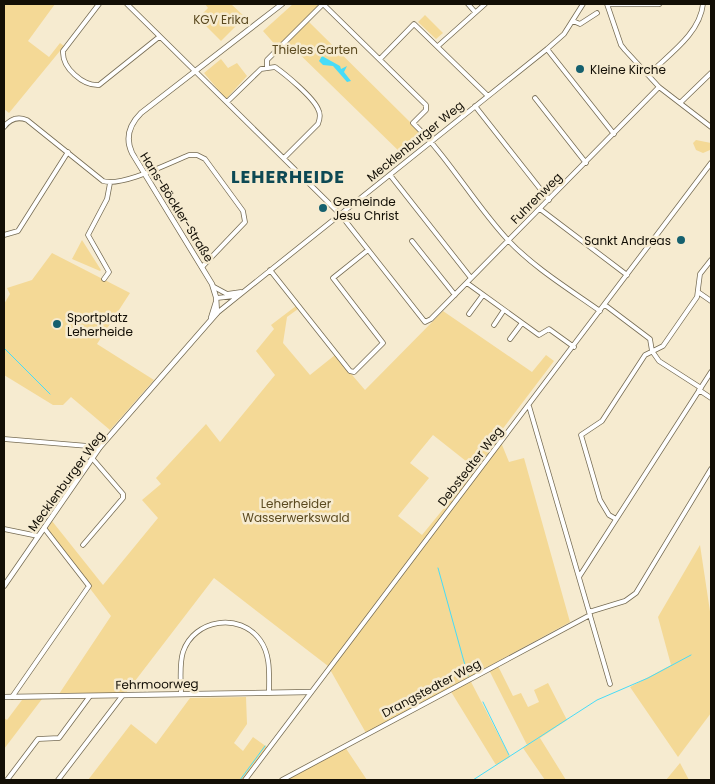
<svg xmlns="http://www.w3.org/2000/svg" width="715" height="784" viewBox="0 0 715 784" font-family="Poppins,sans-serif">
<rect width="100%" height="100%" fill="#f6ebd0"/>
<path fill="#f4d996" fill-rule="evenodd" d="M4,4H55L28,41L49,57L60,43L64,46L9,113L4,109Z
M205,4H231L245,17L221,41L198,18L208,8Z
M293,4H316L319,7L278,48L263,31Z
M425,15L443,33L436,39L418,22Z
M308,21L412,124L427,139L405,157L288,43Z
M221,59L228,68L237,63L247,76L226,99L204,73Z
M696,140L711,143L710,150L703,153L696,150L693,143Z
M82,240L101,270L100,271L72,259Z
M52,253L130,293L97,344L154,380L110,430L71,397L63,405H53L4,375V304L10,294L7,288L32,280Z
M296,306L298,309L287,317L283,343L310,375L335,355L365,390L443,311L532,372L546,355L554,361L498,435L509,462L524,458L570,622L366,733L328,666L214,578L125,694H59L111,616L46,531L52,521L103,585L158,518L142,500L161,484L156,478L206,424L220,442L275,375L256,351L274,329L271,325ZM433,435L476,469L422,535L398,516L429,478L410,463Z
M700,545L711,618V713L678,757L630,687L671,665L658,617Z
M498,666L513,696L521,693L528,707L539,702L534,690L548,683L567,720L540,738L566,780H545L523,748L527,745L489,670Z
M470,680L510,757L496,765L450,690Z
M246,697L247,724L234,743L243,751L253,737L267,747L242,780H88L131,724L156,744L190,698Z
M42,699L4,749V718L7,720L22,700Z
M345,747L367,780H285Z
M680,763L689,780H666Z"/>
<path fill="#47dcf8" d="M322,56L340,66L341,69L347,66L344,72L351,81L347,82L333,66L323,65L319,61Z"/>
<g fill="none" stroke-linecap="round" stroke-linejoin="round">
<path stroke="#47dcf8" stroke-width="1" d="M4,348L50,394
M438,568L468,676
M483,702L509,755
M240,780L265,746
M473,780L597,700L648,678L691,655"/>
<g stroke="#766c54" stroke-width="5.5">
<path id="minor" d="M99,4L63,51C62,68 83,86 99,85L159,37
M127,4L340,214L425,322L431,319L659,87
M468,4L475,12
M607,4L621,45L625,50L659,87L711,127
M573,21L580,24L597,13
M438,46L485,4
M547,49L614,134
M380,59L414,24L488,96
M267,67V60L323,4L426,105V110L413,123C449,158 473,202 507,239C533,267 569,289 600,311
M648,75C668,55 700,34 703,4
M535,98L586,163
M227,102L261,69L275,67C285,74 313,97 318,109C321,114 320,119 318,124L284,158
M680,103L711,73
M475,106L549,200
M4,127C10,119 17,116 27,120L103,181C122,187 169,163 189,155H197L205,159L243,211L245,222L202,267
M390,175L471,278
M540,209L627,275
M4,235L18,231L68,152
M412,241L455,295
M270,270L350,371L354,372L383,343L333,278L368,250
M104,279L109,272L88,235L107,199L110,183
M467,283L539,335L549,329L574,347
M214,287L227,294L241,292
M698,292L711,301
M217,298L234,296
M605,305L650,339L652,351L659,361L701,388
M217,313L547,49L564,34L583,4
M469,314L483,295
M494,325L504,310
M510,339L522,323
M699,390L711,398
M529,406L610,684
M4,439L100,447
M616,519L609,515L600,500L581,435L602,421L645,355L663,346L697,297L700,274L711,260
M4,529L38,536
M83,545L123,498V494L92,458
M579,577L711,372
M589,612L625,601L636,593L711,469
M181,694C181,681 179,665 183,652C194,619 240,612 260,640C271,655 269,675 269,692
M12,697L89,586L44,528
M7,780L38,739L59,738L90,696
M58,780L123,695
M245,780L711,163
M282,780L590,615"/>
</g>
<g stroke="#766c54" stroke-width="6">
<path id="tertiary" d="M608,4H659
M211,318L216,302
M4,586L100,447L217,313L216,297L212,284L132,153C125,138 129,125 141,113L282,4
M4,697L310,692"/>
</g>
<use href="#minor" stroke="#fff" stroke-width="4"/>
<use href="#tertiary" stroke="#fff" stroke-width="4.5"/>
</g>
<g fill="#15606e" stroke="#f6ebd0" stroke-width="2">
<circle cx="580" cy="69" r="5"/>
<circle cx="323" cy="208" r="5"/>
<circle cx="681" cy="240" r="5"/>
<circle cx="57" cy="324" r="5"/>
</g>
<g text-anchor="middle" dominant-baseline="central" stroke-width="5" stroke-linejoin="round" paint-order="stroke">
<g font-size="12" fill="#5b4a20" stroke="#f6ebd0">
<text x="221" y="19">KGV Erika</text>
<text x="315" y="49">Thieles Garten</text>
<text x="296" y="503">Leherheider<tspan x="296" dy="14">Wasserwerkswald</tspan></text>
</g>
<g font-size="12" fill="#130f06" stroke="#f6ebd0" text-anchor="start">
<text x="590" y="69">Kleine Kirche</text>
<text x="333" y="201">Gemeinde<tspan x="333" dy="14">Jesu Christ</tspan></text>
<text x="671" y="240" text-anchor="end">Sankt Andreas</text>
<text x="67" y="317">Sportplatz<tspan x="67" dy="14">Leherheide</tspan></text>
</g>
<g font-size="12" fill="#130f06" stroke="#f6ebd0">
<text transform="translate(415 141) rotate(-39)">Mecklenburger Weg</text>
<text transform="translate(536 198) rotate(-45)">Fuhrenweg</text>
<text transform="translate(177 207) rotate(58)">Hans-Böckler-Straße</text>
<text transform="translate(470 466) rotate(-52)">Debstedter Weg</text>
<text transform="translate(66 481) rotate(-54)">Mecklenburger Weg</text>
<text transform="translate(157 684) rotate(-1)">Fehrmoorweg</text>
<text transform="translate(431 688) rotate(-28)">Drangstedter Weg</text>
</g>
<g font-size="18" font-weight="bold" letter-spacing="1" fill="#0d4954" stroke="#f6ebd0">
<text x="288" y="176">LEHERHEIDE</text>
</g>
</g>
<rect width="715" height="784" fill="none" stroke="#130f06" stroke-width="10"/>
</svg>
